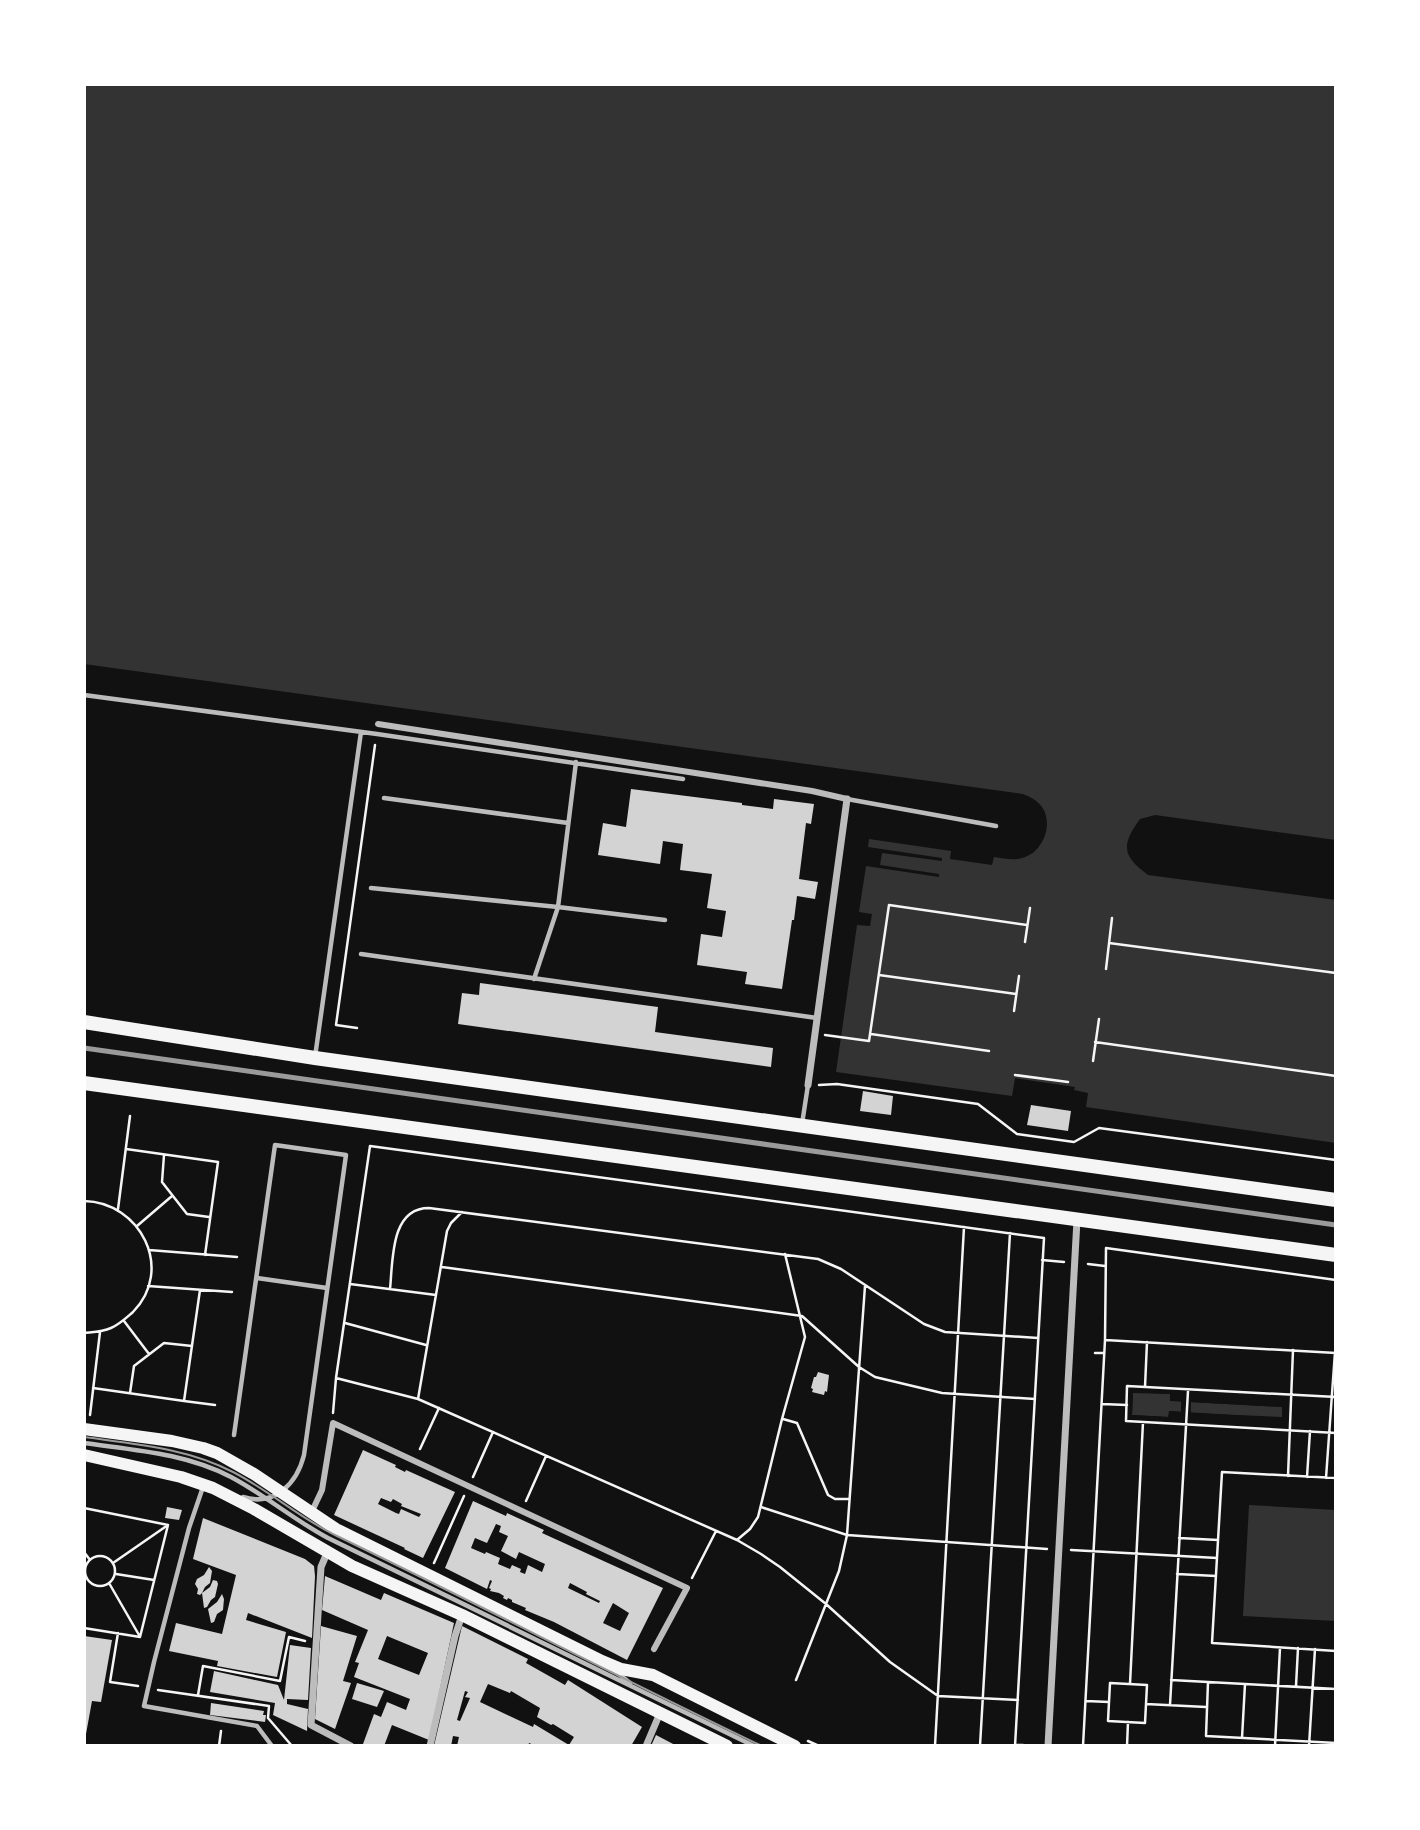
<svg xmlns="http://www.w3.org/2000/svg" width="1420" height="1830" viewBox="0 0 1420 1830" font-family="'Exo 2',sans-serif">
<rect width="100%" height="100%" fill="#111"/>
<path fill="#333" d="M84,84H1336V840L1155,815L1140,819C1121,845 1122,856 1148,875L1336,900V1143L1086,1107L1088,1093L1074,1090L1075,1087L1015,1078L1012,1096L836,1072L857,925L870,926L872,914L859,912L866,866L939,877V874L880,865L882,853L942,861V858L868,847L869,839L951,851L950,859L992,865L994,857C1003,858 1013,861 1022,858C1043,853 1054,824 1042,807C1037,800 1030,797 1023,794L84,664L86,646L84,645Z
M1133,1392L1170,1394V1401L1282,1407V1418L1170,1411L1169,1417L1132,1415Z
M1249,1505L1336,1510V1621L1243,1616Z"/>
<path fill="#111" fill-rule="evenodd" d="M1131,1390L1172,1392V1399L1284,1405V1420L1171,1414L1170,1419L1130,1417ZM1133,1393L1170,1394V1401H1181V1412L1169,1411L1168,1417L1132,1415ZM1191,1402L1282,1407V1417L1191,1413Z"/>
<path fill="#d3d3d3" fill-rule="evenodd" d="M631,789L742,803V805L773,809L774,799L814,804L811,824L806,823L799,879L818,882L815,899L797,896L794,920H792L782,989L745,984L747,972L697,965L701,934L722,937L726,911L707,908L712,874L680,870L683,844L663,841L660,864L598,855L603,823L626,827Z
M480,983L658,1007L655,1032L773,1048L771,1067L458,1024L462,993L479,995Z
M863,1091L893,1096L891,1115L860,1111Z
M1031,1105L1071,1111L1068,1131L1027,1125Z
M818,1372L829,1375L827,1392L825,1391L824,1395L812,1392L813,1389L811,1388L814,1377H816Z
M363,1450L396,1465L395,1467L405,1472L406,1470L455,1492L423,1558L404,1549L405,1548L334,1515ZM381,1498L391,1502L393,1499L402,1504L401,1506L421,1514L419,1517L401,1509L399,1514L396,1513L378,1504Z
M473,1501L506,1516L507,1513L544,1530L542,1533L663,1588L627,1660L554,1622L525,1610L526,1608L512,1602V1600L508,1598L507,1600L503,1598L504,1596L499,1593L490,1591L491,1589L489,1588L492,1581L490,1580L487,1589L445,1568ZM496,1524L501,1526L499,1532L508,1536L501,1551L516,1559L519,1552L545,1564L542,1572L528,1565L525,1574L520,1572L521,1569L512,1565L510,1569L498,1564L500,1558L486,1552L485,1554L471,1548L475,1538L487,1543ZM570,1583L587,1592L586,1594L600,1601L599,1603L568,1588ZM613,1603L629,1613L620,1631L603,1623Z
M167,1507L182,1510L179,1520L165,1518Z
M203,1518L305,1559L314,1566L315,1576L312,1638L248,1613L246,1620L286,1632L277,1677L217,1666L218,1661L169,1651L176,1623L222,1634L236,1575L193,1559Z
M209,1567L212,1571L210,1583L205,1587L202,1593L210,1587L213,1580L217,1581L218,1584L215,1597L211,1600L207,1607L204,1608L202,1593L200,1595L197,1594L198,1589L195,1584L197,1579L204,1575Z
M325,1576L381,1600L384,1593L454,1623L429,1740L392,1725L384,1746H367L363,1744L374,1714L381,1717L387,1702L406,1710L410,1699L354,1677L359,1663L355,1662L368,1630L322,1610ZM387,1636L428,1653L419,1675L378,1659Z
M222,1594L224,1599L223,1610L217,1614L214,1622L211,1623L208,1609L217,1602Z
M321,1626L357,1636L343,1681L351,1683L335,1729L315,1719Z
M462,1626L528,1659L526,1663L565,1685L568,1680L642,1727L631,1746H536L529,1743L528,1746H457L459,1737L453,1736L451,1746H434ZM488,1684L510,1693L511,1691L540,1708L537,1717L551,1725L553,1724L574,1737L569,1745L534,1724L533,1727L480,1702ZM465,1691L468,1692L465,1697L470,1698L460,1721L457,1720Z
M84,1636L112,1640L101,1702L92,1701L86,1734H84Z
M290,1645L311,1648L308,1700L287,1699V1704L308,1709L307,1731L273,1715L275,1703L210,1692L214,1671L278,1685L284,1700Z
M357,1683L384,1691L377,1707L352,1699Z
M211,1703L264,1711L263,1715H266L265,1722L210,1715Z
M656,1735L677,1746H651Z"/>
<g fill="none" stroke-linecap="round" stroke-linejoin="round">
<path stroke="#f5f5f5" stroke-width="2.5" d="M1025,942L1030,908
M1109,943L1336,973
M1106,969L1112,918
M879,975L1016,994
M1014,1011L1019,976
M357,1028L336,1025L375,745
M871,1034L989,1051
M825,1035L869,1041L889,905L1027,925
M1095,1042L1336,1076
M1093,1061L1099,1019
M1015,1075L1068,1082
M819,1085L837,1084L978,1104L1017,1134L1074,1142L1099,1128L1336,1160
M126,1149L218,1162L205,1255
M164,1155L162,1182L187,1214L209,1217
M84,1201C140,1202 175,1269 133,1312C126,1318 120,1324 111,1328C102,1332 93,1332 84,1333
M118,1209L130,1116
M137,1226L172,1196
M149,1250L237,1257
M1042,1260L1064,1262
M1088,1264L1105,1266
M442,1267L802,1316L859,1367L875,1377L942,1393L1035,1399
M350,1284L436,1295
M148,1286L232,1292
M390,1289C393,1261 390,1208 429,1208L818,1259L841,1269L924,1324L945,1332L1038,1338
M124,1321L149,1354
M345,1323L426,1345
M1105,1340L1336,1353
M1095,1353H1104
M336,1378L418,1399L737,1540L761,1554L780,1567L826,1604L890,1662L938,1696L1018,1700
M1145,1387L1147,1342
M93,1388L184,1401L200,1290
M130,1393L134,1366L164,1343L192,1346
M1336,1397L1127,1386L1126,1421L1336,1433
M418,1399L447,1231L451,1223L462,1212
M184,1401L215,1405
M1102,1404L1127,1405
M333,1413L336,1378L370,1146L1044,1238L1015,1746
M90,1415L100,1332
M783,1419L797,1423L828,1495L835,1499H849
M420,1449L439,1408
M1288,1476L1293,1350
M473,1477L493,1432
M1307,1477L1310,1431
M1326,1478L1335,1352
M1336,1478L1222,1472L1212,1643L1336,1651
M526,1501L546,1456
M761,1507L847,1535L1047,1549
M84,1508L168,1525
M1179,1538L1218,1540
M737,1540L750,1529L758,1517L782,1419L805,1337L785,1254
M1071,1550L1217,1558
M84,1552L90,1560
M85 1571a15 15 0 1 1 30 0a15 15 0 1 1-30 0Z
M113,1563L168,1525
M434,1563L464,1496
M116,1574L154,1580
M1177,1574L1216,1576
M692,1578L716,1531
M109,1583L139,1635
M84,1628L140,1637L168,1525
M118,1633L110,1682L138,1686
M796,1680L839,1571L847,1535L865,1286
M1171,1680L1245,1684
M1208,1682L1206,1736L1336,1743
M1110,1683L1147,1685L1145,1723L1108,1721Z
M1130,1684L1143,1422
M1296,1686L1298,1648
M158,1690L269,1706L268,1718L292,1746
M198,1695L203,1666L280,1681L289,1637L305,1641
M1086,1701L1109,1702
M1146,1704L1206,1707
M1170,1705L1188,1391
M1242,1738L1245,1684L1336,1689
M808,1741L819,1746
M1015,1745H1023
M92,1746H98
M219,1746L221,1731
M935,1746L964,1227
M980,1746L1010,1233
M1083,1746L1105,1340L1106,1248L1336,1280
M1127,1746L1128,1722
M1275,1746L1280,1648
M1309,1746L1315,1649"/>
<path stroke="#bcbcbc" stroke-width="4.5" d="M84,695L377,734L683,779
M576,762L558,907L665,920
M384,798L568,823
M847,799L996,826
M371,888L558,907L534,979
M361,954L817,1018
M315,1057L361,732
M802,1124L808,1085
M257,1278L327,1288
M234,1435L275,1145L346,1155L304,1455C297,1483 275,1507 243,1497
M84,1443C134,1450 185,1453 231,1477C265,1495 294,1520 328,1538L754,1746
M203,1487L189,1528L154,1662L144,1706L257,1726L272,1746
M615,1671L630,1683"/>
<path stroke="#bcbcbc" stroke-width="6" d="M378,724L812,791L847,799
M314,1507L322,1490L333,1423L687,1588L654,1649"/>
<path stroke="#bcbcbc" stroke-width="7" d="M808,1085L847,799
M327,1553L321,1567L311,1725L351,1746
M430,1746L455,1636L462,1615
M646,1746L660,1713
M1048,1746L1077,1220"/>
<path stroke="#f5f5f5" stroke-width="12" d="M84,1429L172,1441L203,1448L217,1453L254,1474L336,1529L602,1661L621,1669L653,1675L795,1746
M84,1455L181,1477L213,1488L254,1509L352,1566L462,1615L727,1746"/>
<path stroke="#f5f5f5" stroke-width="14" d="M84,1022L315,1058L1336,1200
M84,1083L1336,1255"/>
<path stroke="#9a9a9a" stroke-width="2" d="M84,1437C135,1444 187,1448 233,1472C270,1491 301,1519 337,1536C480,1605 620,1678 762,1746"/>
<path stroke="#9a9a9a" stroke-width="5" d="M84,1048L1336,1225"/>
</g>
<rect width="1420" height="1830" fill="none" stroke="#ffffff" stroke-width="172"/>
</svg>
